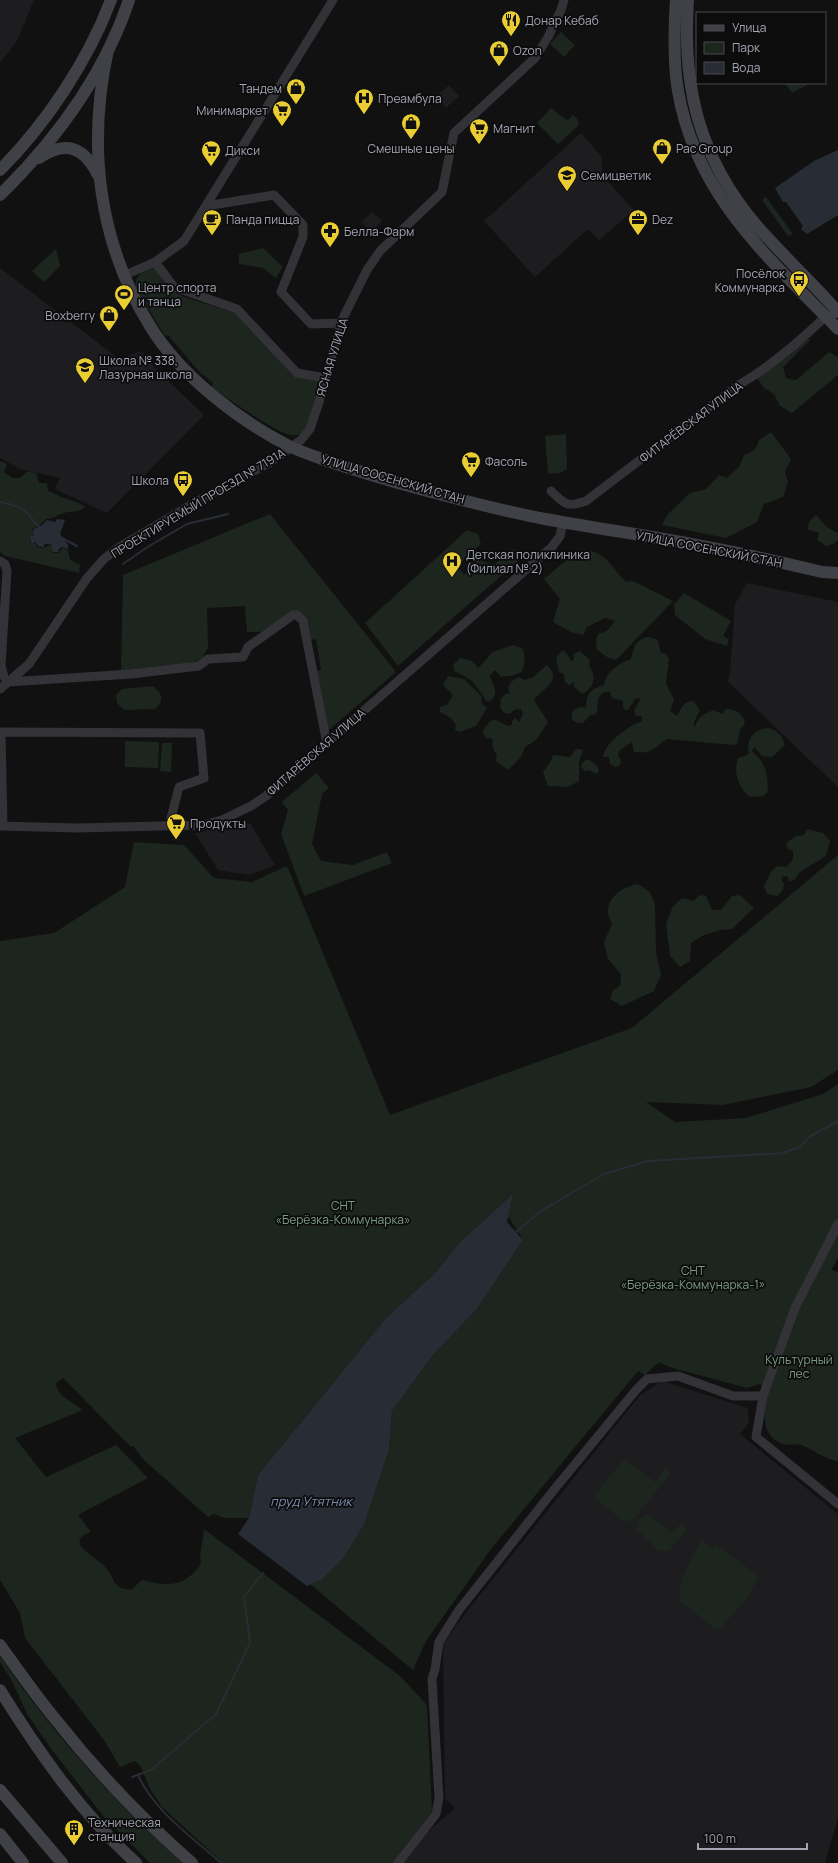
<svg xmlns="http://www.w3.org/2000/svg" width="838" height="1863" viewBox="0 0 838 1863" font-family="Manrope,sans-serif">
<rect width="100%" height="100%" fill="#111112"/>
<path fill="#1d1d1f" d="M0,0H34L17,41L0,63Z
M449,85L459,96L446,108L435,97Z
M581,133L602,157V175L634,210L599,240L588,229L535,277L484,221Z
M372,212L382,221L371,232L361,222Z
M0,268L119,359L141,351L158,371L204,415L107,513L55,489L60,478L20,469L0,458Z
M747,583L838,602V787L728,682L730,672L735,604Z
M250,823L275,865L249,875L218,870L195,833Z
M662,1381L748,1408L749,1423L740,1434L838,1514V1818L825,1863H392L455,1808L445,1799L443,1644L468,1610L640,1395Z"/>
<path fill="#1d251f" d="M561,32L575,45L564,57L550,44Z
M785,83H810L792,93Z
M551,108L561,116L568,120L573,115L577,119L579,125L558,144L537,123Z
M766,197L793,234L788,236L762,200Z
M263,248L283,267L276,278L263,268L239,264V254Z
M56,249L60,266L44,282L32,271Z
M152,268L156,269L167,287L184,297L238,314L292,374L300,378L324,382L306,430C302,434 298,436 292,435C277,434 228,398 212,388L213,383L204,375H202L168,335L165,336L137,290C132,277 142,272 152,268Z
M812,338L783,367L786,378L796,380L829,352L838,357V375L792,413L780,406L774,394L764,388L757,378L805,341Z
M771,432L791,459L785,472L788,482L783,497L764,504L757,522L726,538L662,525L667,515L690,493L706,489L719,475L727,478L739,467L744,455C753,452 757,449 759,440Z
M566,434L567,469L560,473L548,474L545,436Z
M0,461L7,464L4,472L13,478H20L28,471L36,473L39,483H47L48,491C55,493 60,497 67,499C74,501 78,502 85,507C78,514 69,510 61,514C55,516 53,519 46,519L40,525L32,530V535L30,536V544L35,543L38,548H44L51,544L53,553H58L63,548L68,550L70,560L80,565L79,573L5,556L0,552Z
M270,514L396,672L329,730L326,726L315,672L321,669L316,639L311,640L293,613L261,632H247L245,606L207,608L208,648L202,658L198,661L179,665L121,671L123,575Z
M816,515L828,528L838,533V540L835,543L826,546L817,540L819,533L807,529L809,522Z
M467,530L478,534L481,544L457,566L464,575L469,569L472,558L494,565L512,549L526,554L398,666L365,623Z
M578,550C606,549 609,565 626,582L633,581L673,601L616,660L607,657L597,650L596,640L598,634L607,631L615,621L605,618L587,627L583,635L571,632L553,622L560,599L544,579Z
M684,593L731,621L723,636L729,639L727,646L705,639L675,615L674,605Z
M648,637C663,640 657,643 661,653L666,654L669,659L666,684L674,699L670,711L677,716C681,708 684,701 693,701L700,710L694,722V728C699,717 702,714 714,710L722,714L726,709C735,709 743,713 745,723L740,730L737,744L733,745L667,739C653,748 652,754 634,752L632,742L620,750L618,755L621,761L619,766L615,767L610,764L609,757H603C604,743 630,725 642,721V716H636L634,711L641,698L635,699L628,710H625L623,707V701L612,698L610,692H603L598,699L597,713L594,715H590L584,722L578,723L572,720V714L575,709L581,707L586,708C587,693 589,690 604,685C607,671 617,664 631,659C633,648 636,639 648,637Z
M514,645L523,649L525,660L522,672L511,676L501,677L495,670L490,675C492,687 500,689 491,701H486C477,686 472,678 455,672L453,665L460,658L472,661L478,668L487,659L492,652Z
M563,650L567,654L571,661L574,659V654L580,651L590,660L589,665C596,677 596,686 582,694L574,687V682L569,685L565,682L564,674L559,672L556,658Z
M547,665C563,681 544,687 534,700L548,722L536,740L525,747L521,757L508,770L496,761L497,754C492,750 492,745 493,739L486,738L482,732L490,721L496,720L508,726L512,725V721L515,718L519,722L523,714L521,709L514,710L510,714L504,713L500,707L501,699L505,694L510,693L508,689C510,682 513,680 519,677L524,680L532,678Z
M448,676L464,679L481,696L482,704L487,708L476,726L460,732L455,730L456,725L451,718L440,712V707L447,705L453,695L443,685Z
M152,686C163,691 164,702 155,709L124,710L117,703L116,695L122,689Z
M766,728C776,729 782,734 785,745L772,757L762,756L754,747L752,751C767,764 767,772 768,792L763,796L750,797C738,787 733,772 738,758L745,756L749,753C746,740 753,730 766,728Z
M125,741L159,742L158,768L125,767Z
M162,743H172L171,772L160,771Z
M576,749L583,750L579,761V781L568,787L548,786L543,772L551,761L553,755L570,757Z
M587,759C593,762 598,765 599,771L596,774L589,770L585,771L581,767L583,762Z
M316,773L329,788L322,794L312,844L321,861L353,865L387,852L392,863L304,896L281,834L288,810L282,802Z
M807,829L823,833L830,841L826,856L800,872L795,879L789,882L788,877L784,876L781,878L784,884L783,890L777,896L767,894L764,886L771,872L777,866L787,867L793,859V851L788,849L786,843L796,836L804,835Z
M134,842L184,845L214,878L252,882L287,866L390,1115L632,1028L838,855V1070L811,1087L723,1105L646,1102L675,1122L746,1118L823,1094L838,1084V1258L831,1270L838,1272V1461C825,1460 813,1449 801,1445C795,1443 789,1446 783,1444C759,1436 764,1410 768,1391L760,1384L747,1388L669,1367L659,1362L645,1375L638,1371L491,1549L426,1641L413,1670L310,1584L321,1580L389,1449L392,1411L434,1354L476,1310L523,1240L508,1216L513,1194L460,1242L434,1274L386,1318L258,1475L249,1518H224L214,1514L208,1517L144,1460L133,1446L131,1447L63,1378L55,1384L61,1395L83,1410L15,1438L46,1477L116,1445L148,1478L78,1515L91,1532C62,1542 96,1556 105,1567C117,1579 110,1588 131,1590L142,1580C168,1587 185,1587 201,1564L200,1557L204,1529L400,1676L427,1705L432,1811L393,1863H223L162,1807L150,1789L141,1767L135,1761L120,1767L104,1740L25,1638L20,1613L0,1580V941L54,933L125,887Z
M638,884L650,892L655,904L656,953L661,975L654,991L622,1006L610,999L613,990L620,986L621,974L608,959L604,942L612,924C611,921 608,916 608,912C608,895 624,887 638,884Z
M700,895L706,896L712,910H721L732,896L740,895L754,908L732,929L720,930L702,936L691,943L690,961L680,967L670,956L666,924L673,906L682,898L693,901Z
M624,1459L655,1482L666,1468L671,1473L636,1517L627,1522L623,1521L594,1497Z
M646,1514L672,1533L680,1524L687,1529L669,1551H659L636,1529L638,1522Z
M702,1540L713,1548L716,1545L759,1576L748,1597L721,1628L716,1629L680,1601C675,1586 694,1553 702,1540Z
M0,1656C51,1732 114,1802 183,1863H150L104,1817L52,1750L27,1714L12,1681L0,1662Z"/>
<path fill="#282d35" d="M838,150V215L807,234L801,229L803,226L786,202H783L775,188L814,161Z
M57,519L65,520L60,534L68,545V549L62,547L59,549L58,552H53L51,544H45L43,548L40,546L38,548V544L36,545V542L31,544L30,536L34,535L32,533L34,529L41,526L47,520L55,522Z
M513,1194L507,1222L523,1240L476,1310L434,1354L392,1411L389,1449L364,1524L344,1557L321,1580L307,1586L238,1534L249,1518L258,1475L386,1318L434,1274L460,1242Z"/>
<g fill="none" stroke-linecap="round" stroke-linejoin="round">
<path stroke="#282d35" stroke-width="2" d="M0,502C10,504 20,506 27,513C33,518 33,524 41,527
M62,538L77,546
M123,564L149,546L187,524L228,514
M515,1233L541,1211L604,1174L648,1161L783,1153L800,1147L809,1137L838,1121
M138,1775C154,1811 192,1837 221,1863
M132,1777L151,1770L216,1714L250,1643L244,1597L263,1573"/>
<path stroke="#323237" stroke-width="9" d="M206,206L274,195L303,225V237L281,292L311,324L341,323
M155,262L174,287L237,309L297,373L326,378
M123,276L155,262L184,241L333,0
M551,491C565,504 566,508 586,501L737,386C767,369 800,341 826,316
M0,561L5,564L7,571L1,665L4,677L8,682L131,674L199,666L208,659L243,657L248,647L293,615H297L303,621L327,744
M0,689L29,664L87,578L104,559L118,548L196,502L269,463L301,440L310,429L319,402L342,320L367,270L380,251L442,192L454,133L535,58L548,37L561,10L564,0
M0,826L76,828L203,825L222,820L251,806L266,796L552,547L560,536L563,522
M3,826L1,732L200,733L204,778L179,787L171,818L172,827
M838,1224L795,1308L763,1396L756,1437L838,1504
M398,1863L436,1814L439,1798L432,1679L435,1669L439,1642L459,1610L553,1491L636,1390L647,1379L678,1376L733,1396H763"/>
<path stroke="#404047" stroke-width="12" d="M676,0C674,30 673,61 678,91C696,196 768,257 838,329
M688,0C682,87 699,158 757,226C782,255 812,282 838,312
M108,50C87,145 98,242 150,326C180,375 238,420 289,446C299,451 311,455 322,459C354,470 387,480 420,489C461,500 503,511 545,519C599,529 653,536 707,547C745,554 784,563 822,572L838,573
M39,158C66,140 84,147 98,175
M0,170C46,124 88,61 111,0
M0,195C56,140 104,75 129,0
M0,1645C18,1670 36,1696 56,1720C97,1772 143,1820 192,1863
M0,1690C39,1753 81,1813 136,1863
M0,1790L62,1863
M0,1834L23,1863"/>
</g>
<defs>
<g id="restaurant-pin" transform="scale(1)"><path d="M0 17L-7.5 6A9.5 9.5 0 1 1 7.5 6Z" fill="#e9cd32" stroke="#0c0c0d"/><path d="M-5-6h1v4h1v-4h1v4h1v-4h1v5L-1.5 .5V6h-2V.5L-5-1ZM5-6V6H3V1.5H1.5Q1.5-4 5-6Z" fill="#111"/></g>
<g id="shop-pin" transform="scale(1)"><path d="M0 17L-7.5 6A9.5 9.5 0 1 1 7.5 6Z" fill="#e9cd32" stroke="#0c0c0d"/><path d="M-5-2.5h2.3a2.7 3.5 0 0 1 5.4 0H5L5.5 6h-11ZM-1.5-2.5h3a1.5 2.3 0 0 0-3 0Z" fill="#111"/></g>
<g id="hospital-pin" transform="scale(1)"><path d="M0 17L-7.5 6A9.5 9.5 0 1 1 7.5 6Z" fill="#e9cd32" stroke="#0c0c0d"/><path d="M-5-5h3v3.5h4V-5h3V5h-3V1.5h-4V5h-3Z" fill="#111"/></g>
<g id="supermarket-pin" transform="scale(1)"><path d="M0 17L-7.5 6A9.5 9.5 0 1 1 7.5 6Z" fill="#e9cd32" stroke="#0c0c0d"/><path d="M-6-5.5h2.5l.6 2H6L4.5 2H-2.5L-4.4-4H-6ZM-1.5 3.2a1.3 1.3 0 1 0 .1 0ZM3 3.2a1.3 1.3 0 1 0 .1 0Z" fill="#111"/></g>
<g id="school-pin" transform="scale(1)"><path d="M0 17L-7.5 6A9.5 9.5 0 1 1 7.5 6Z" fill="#e9cd32" stroke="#0c0c0d"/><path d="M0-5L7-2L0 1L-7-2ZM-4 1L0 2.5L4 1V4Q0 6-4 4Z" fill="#111"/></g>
<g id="cafe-pin" transform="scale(1)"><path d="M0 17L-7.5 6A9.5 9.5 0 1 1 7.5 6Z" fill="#e9cd32" stroke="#0c0c0d"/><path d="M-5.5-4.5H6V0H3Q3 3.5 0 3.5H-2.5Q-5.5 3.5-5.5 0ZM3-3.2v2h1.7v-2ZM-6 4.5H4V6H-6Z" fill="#111"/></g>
<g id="office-pin" transform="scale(1)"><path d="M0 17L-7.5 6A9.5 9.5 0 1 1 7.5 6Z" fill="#e9cd32" stroke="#0c0c0d"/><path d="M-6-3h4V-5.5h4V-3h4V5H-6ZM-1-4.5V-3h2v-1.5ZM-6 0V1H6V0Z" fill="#111"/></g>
<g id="pharmacy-pin" transform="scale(1)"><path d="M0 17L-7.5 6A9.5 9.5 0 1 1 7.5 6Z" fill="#e9cd32" stroke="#0c0c0d"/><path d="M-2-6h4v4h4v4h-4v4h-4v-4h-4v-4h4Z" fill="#111"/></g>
<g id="bus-pin" transform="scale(1)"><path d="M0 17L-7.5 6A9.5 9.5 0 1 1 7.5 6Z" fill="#e9cd32" stroke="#0c0c0d"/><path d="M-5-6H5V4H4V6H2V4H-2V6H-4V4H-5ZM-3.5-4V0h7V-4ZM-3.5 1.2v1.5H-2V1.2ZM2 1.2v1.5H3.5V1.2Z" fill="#111"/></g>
<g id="stadium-pin" transform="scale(1)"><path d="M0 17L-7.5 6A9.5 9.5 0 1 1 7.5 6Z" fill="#e9cd32" stroke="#0c0c0d"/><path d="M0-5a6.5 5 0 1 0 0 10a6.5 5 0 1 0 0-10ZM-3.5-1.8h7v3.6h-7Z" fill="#111"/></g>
<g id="building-pin" transform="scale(1)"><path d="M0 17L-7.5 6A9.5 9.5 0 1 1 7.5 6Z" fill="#e9cd32" stroke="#0c0c0d"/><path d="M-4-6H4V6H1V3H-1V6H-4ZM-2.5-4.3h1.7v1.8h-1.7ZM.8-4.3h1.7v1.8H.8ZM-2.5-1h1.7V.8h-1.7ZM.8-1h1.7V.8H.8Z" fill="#111"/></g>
</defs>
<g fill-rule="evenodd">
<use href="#restaurant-pin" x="511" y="20"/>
<use href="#shop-pin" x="499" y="50"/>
<use href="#shop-pin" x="296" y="88"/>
<use href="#hospital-pin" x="364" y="98"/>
<use href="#supermarket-pin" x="282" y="110"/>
<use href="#shop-pin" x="411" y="123"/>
<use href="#supermarket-pin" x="479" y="128"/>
<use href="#shop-pin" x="662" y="148"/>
<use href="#supermarket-pin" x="211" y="150"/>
<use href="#school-pin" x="567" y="175"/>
<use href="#cafe-pin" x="212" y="219"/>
<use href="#office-pin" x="638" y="219"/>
<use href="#pharmacy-pin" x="330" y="231"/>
<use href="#bus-pin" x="799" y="280"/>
<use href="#stadium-pin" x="124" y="294"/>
<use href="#shop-pin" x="109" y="315"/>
<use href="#school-pin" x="85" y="367"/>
<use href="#supermarket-pin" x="471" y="461"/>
<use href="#bus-pin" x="183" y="480"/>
<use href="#hospital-pin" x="452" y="561"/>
<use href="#supermarket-pin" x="176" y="823"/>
<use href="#building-pin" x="74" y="1829"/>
</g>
<g text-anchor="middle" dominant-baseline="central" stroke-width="3.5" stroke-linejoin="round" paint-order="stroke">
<g font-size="12" fill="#a3a4b2" stroke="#0c0c0d" text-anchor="start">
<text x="525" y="20">Донар Кебаб</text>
<text x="513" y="50">Ozon</text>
<text x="282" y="88" text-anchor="end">Тандем</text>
<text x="378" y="98">Преамбула</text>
<text x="268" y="110" text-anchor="end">Минимаркет</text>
<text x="493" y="128">Магнит</text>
<text x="411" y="148" text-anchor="middle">Смешные цены</text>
<text x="676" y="148">Pac Group</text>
<text x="225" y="150">Дикси</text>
<text x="581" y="175">Семицветик</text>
<text x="226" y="219">Панда пицца</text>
<text x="652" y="219">Dez</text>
<text x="344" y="231">Белла-Фарм</text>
<text x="785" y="273" text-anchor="end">Посёлок<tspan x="785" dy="14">Коммунарка</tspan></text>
<text x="138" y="287">Центр спорта<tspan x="138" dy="14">и танца</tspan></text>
<text x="95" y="315" text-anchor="end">Boxberry</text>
<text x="99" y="360">Школа № 338,<tspan x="99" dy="14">Лазурная школа</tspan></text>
<text x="485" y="461">Фасоль</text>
<text x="169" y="480" text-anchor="end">Школа</text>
<text x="466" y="554">Детская поликлиника<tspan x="466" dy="14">(Филиал № 2)</tspan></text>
<text x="190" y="823">Продукты</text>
<text x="88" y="1822">Техническая<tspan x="88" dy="14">станция</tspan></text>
</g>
<g font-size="12" fill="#a3a4b2" stroke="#0c0c0d">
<text transform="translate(332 357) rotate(-73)">ЯСНАЯ УЛИЦА</text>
<text transform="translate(691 422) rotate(-37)">ФИТАРЁВСКАЯ УЛИЦА</text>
<text transform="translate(393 479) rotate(16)">УЛИЦА СОСЕНСКИЙ СТАН</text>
<text transform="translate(198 503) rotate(-31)">ПРОЕКТИРУЕМЫЙ ПРОЕЗД № 7191А</text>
<text transform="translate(709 549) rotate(11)">УЛИЦА СОСЕНСКИЙ СТАН</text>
<text transform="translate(316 752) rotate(-41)">ФИТАРЁВСКАЯ УЛИЦА</text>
</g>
<g font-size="12" fill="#7a9d83" stroke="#0c0c0d">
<text x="343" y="1205">СНТ<tspan x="343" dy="14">«Берёзка-Коммунарка»</tspan></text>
<text x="693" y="1270">СНТ<tspan x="693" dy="14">«Берёзка-Коммунарка-1»</tspan></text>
<text x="799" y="1359">Культурный<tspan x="799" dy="14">лес</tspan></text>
</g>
<g font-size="13" font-style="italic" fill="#7a8cad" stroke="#0c0c0d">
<text x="311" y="1501">пруд Утятник</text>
</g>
</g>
<rect x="696" y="12" width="130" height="72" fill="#0c0c0d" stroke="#48494f"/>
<rect x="704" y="25" width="20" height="6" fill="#404047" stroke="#48494f"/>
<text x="732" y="32" font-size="12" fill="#a3a4b2">Улица</text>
<rect x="704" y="42" width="20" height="12" fill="#1d251f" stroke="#48494f"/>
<text x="732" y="52" font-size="12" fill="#a3a4b2">Парк</text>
<rect x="704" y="62" width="20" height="12" fill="#282d35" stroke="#48494f"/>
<text x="732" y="72" font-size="12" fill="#a3a4b2">Вода</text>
<path d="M698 1843v6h109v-6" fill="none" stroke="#a3a4b2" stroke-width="2"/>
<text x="704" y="1843" font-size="12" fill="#a3a4b2" stroke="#0c0c0d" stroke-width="3" paint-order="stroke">100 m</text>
</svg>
